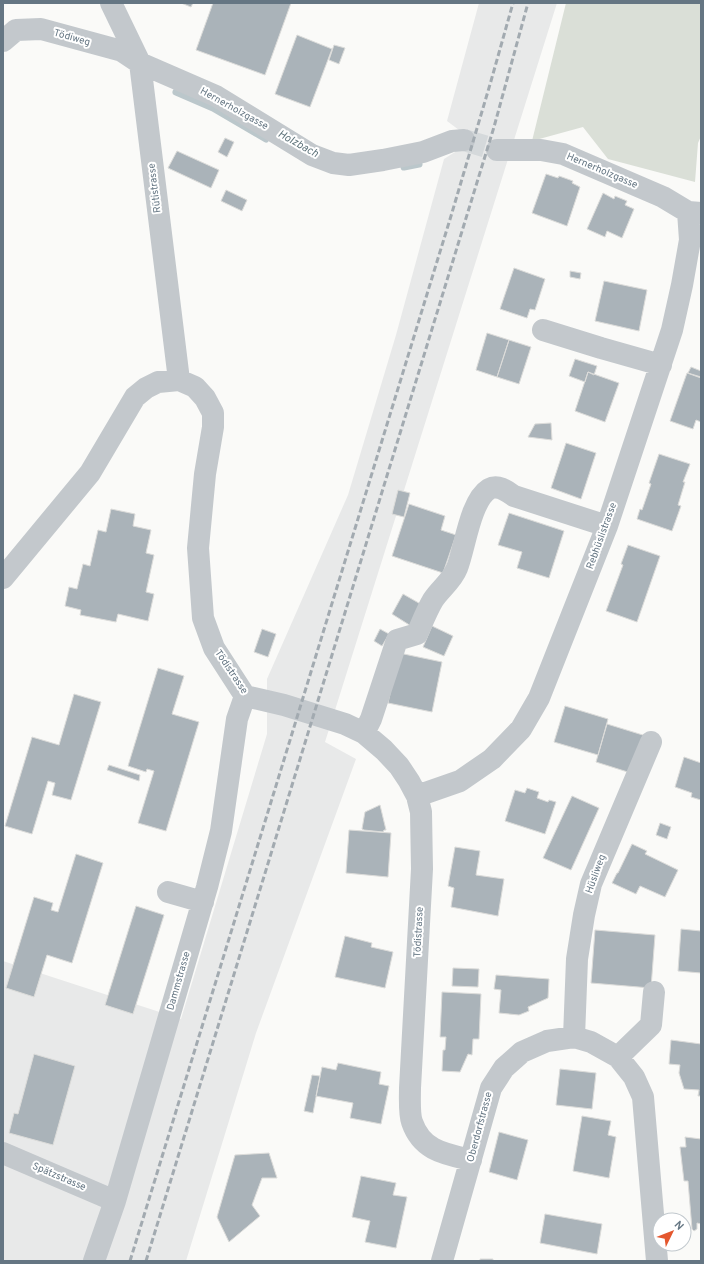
<svg xmlns="http://www.w3.org/2000/svg" width="704" height="1264" viewBox="0 0 704 1264" font-family="Overpass,sans-serif">
<rect width="100%" height="100%" fill="#fafaf8"/>
<path fill="#e8e9e9" d="M479,3H557L325,742L356,759L256,1033L186,1261H3V961L181,1019L267,734V679L348,495L396,335L444,159L455,152L463,133L447,121Z"/>
<path fill="#dadfd7" d="M566,3H701V136L698,143L695,182L608,159L583,127L532,141Z"/>
<g fill="none" stroke-linecap="round" stroke-linejoin="round">
<path stroke="#bbc7cb" stroke-width="7" d="M176,92L213,108L266,139
M404,167L419,164"/>
</g>
<path fill="#aab3b9" stroke="#dcdcda" d="M181,3H193L191,7Z
M213,3H291L265,75L196,50Z
M297,35L332,49L310,107L275,94Z
M334,45L345,48L339,64L329,60Z
M225,138L234,142L227,157L218,152Z
M177,151L219,170L211,188L168,168Z
M546,174L558,178L559,176L573,181L572,183L580,187L567,226L532,213Z
M226,190L247,200L242,211L221,201Z
M603,193L614,199L615,196L627,201L625,205L634,209L622,238L607,231L605,237L587,229Z
M514,268L545,279L535,310L530,309L527,318L500,309Z
M570,271L581,273L580,279L570,277Z
M604,281L647,290L639,331L595,321Z
M487,333L509,340L497,377L476,370Z
M509,340L531,347L519,384L497,377Z
M575,359L597,366L594,375L588,372L585,382L569,376Z
M691,367L701,371V377L688,373Z
M588,372L619,383L605,422L575,411Z
M687,373L701,378V422L696,420L693,429L670,421Z
M551,423L552,440L528,437L535,424Z
M566,443L596,453L581,499L551,488Z
M659,454L690,464L683,482H685L678,505L681,506L672,531L637,519L640,509L642,510L651,484L649,483Z
M398,490L410,493L404,517L392,514Z
M409,504L445,516L441,530L456,535L443,573L392,556Z
M111,509L135,514L133,526L151,530L146,553L154,555L146,592L154,594L148,621L118,614L116,622L80,615L81,610L65,606L69,587L77,589L83,564L90,566L98,530L106,532Z
M509,513L564,531L549,578L517,568L522,552L498,545Z
M628,545L660,556L637,622L606,611L623,565L621,564Z
M403,594L424,606L411,626L392,614Z
M432,626L453,636L444,656L423,647Z
M262,629L276,634L268,657L254,652Z
M380,629L389,634L382,646L374,641Z
M399,653L442,662L432,712L388,703Z
M158,668L184,676L172,714L199,722L166,831L138,823L154,771L147,769L146,772L128,766Z
M74,694L101,702L71,800L52,795L55,783L48,781L32,834L5,826L32,737L59,745Z
M565,706L608,719L598,755L554,742Z
M607,724L646,736L634,774L596,762Z
M684,757L701,763V800L691,797L692,793L675,787Z
M109,765L140,775L139,781L107,770Z
M527,788L539,792L537,798L548,802L549,800L556,802L545,834L505,821L515,790L525,793Z
M572,796L599,808L571,870L543,858Z
M380,805L386,830H384L383,832L364,830L362,829L365,812Z
M660,823L671,827L667,839L656,835Z
M349,830L391,833L388,877L346,873Z
M632,844L647,851L645,854L678,870L665,897L640,886L636,894L612,883L617,873H618Z
M455,847L480,851L476,875L504,879L498,916L451,907L454,888L448,886Z
M76,854L103,863L72,963L47,955L34,997L6,988L34,897L53,903L51,910L58,912Z
M136,906L164,915L133,1014L105,1005Z
M681,929L701,931V973L678,971Z
M595,930L655,935L651,988L591,983Z
M345,936L372,943L371,947L393,952L385,988L335,977Z
M453,968L479,969L478,987L452,986Z
M496,975L549,979L548,998L528,1007L529,1011L519,1015L499,1013L501,990L494,989Z
M442,992L481,994L479,1039H473L472,1055L468,1054L460,1072L442,1071L443,1050H445L446,1037H440Z
M671,1040L701,1044V1096H698L699,1090L684,1089L679,1073L680,1065L669,1064Z
M34,1054L75,1066L53,1145L9,1133L14,1113L18,1114Z
M338,1063L381,1072L379,1084L389,1086L381,1124L350,1118L353,1103L316,1096L322,1067L336,1070Z
M560,1069L596,1073L592,1109L556,1105Z
M312,1075L320,1076L313,1113L304,1111Z
M582,1116L611,1121L608,1135L616,1137L609,1178L573,1171Z
M499,1132L528,1140L517,1180L489,1172Z
M685,1137L701,1139V1224L697,1223V1229L694,1231L692,1229L688,1181H684L680,1147H686Z
M269,1153L277,1178H262L252,1205L260,1216L229,1242L217,1217L235,1155Z
M361,1176L396,1183L393,1195L407,1197L396,1248L365,1242L370,1221L352,1217Z
M545,1214L602,1224L597,1254L540,1243Z
M480,1259H493V1261H480Z"/>
<g fill="none" stroke-linecap="round" stroke-linejoin="round">
<path stroke="#d5d9db" stroke-width="22" stroke-dasharray="22 11" stroke-linecap="butt" d="M464,140L497,150"/>
<path stroke="#c3c8cc" stroke-width="22" d="M111,3L140,63L179,380
M3,41L16,30L41,29L122,51L140,63L216,96L312,155L333,163L349,165L383,160L423,152L452,141L464,140
M497,150H541L563,154L663,197L688,212L701,213
M543,330L601,348L661,365
M3,578L90,473L135,397L146,388L158,382L179,380L195,387L205,398L213,413V427L205,474L198,548L203,618L214,648L245,696L284,705L345,724L364,733L384,750L399,766L409,781L417,796L421,812L422,869L410,1088C410,1097 409,1114 412,1122C422,1151 445,1154 471,1160
M364,733L371,719L397,640L417,634C422,623 427,610 433,600C440,589 452,581 457,568C465,548 470,501 489,489C498,484 507,491 514,496L607,526
M417,796L460,781L492,759L521,729L539,698L607,526L672,330L682,285L690,240L688,212
M168,892L203,902
M574,1037L577,959L584,915L591,884L651,742
M618,1057L651,1025L654,992
M3,1153L115,1201
M94,1261L115,1201L207,887L221,831L237,719L245,696
M442,1261L491,1088L504,1068L522,1052L547,1041L574,1037L591,1042L618,1057L634,1077L643,1097L657,1261"/>
<path stroke="#a2aab0" stroke-width="3" stroke-dasharray="6 3" stroke-linecap="butt" d="M130,1261L451,216L491,81L513,3
M146,1261L494,127L528,3"/>
</g>
<g text-anchor="middle" dominant-baseline="central" stroke-width="4" stroke-linejoin="round" paint-order="stroke">
<g font-size="10" fill="#657683" stroke="#fff">
<text transform="translate(72 38) rotate(16)">Tödiweg</text>
<text transform="translate(234 109) rotate(29)">Hernerholzgasse</text>
<text transform="translate(602 171) rotate(23)">Hernerholzgasse</text>
<text transform="translate(155 188) rotate(-97)">Rütistrasse</text>
<text transform="translate(602 536) rotate(-70)">Rebhüslistrasse</text>
<text transform="translate(231 672) rotate(56)">Tödistrasse</text>
<text transform="translate(596 874) rotate(-70)">Hüsliweg</text>
<text transform="translate(419 932) rotate(-87)">Tödistrasse</text>
<text transform="translate(179 981) rotate(-74)">Dammstrasse</text>
<text transform="translate(480 1127) rotate(-75)">Oberdorfstrasse</text>
<text transform="translate(59 1177) rotate(23)">Spätzstrasse</text>
</g>
<g font-size="11" font-style="italic" fill="#60757c" stroke="#fff">
<text transform="translate(298 144) rotate(29)">Holzbach</text>
</g>
</g>
<rect width="704" height="1264" fill="none" stroke="#657683" stroke-width="8"/>
<g transform="translate(672 1232) rotate(47)"><circle r="19" fill="#ffffff" stroke="#c1c8cd"/>
<path d="M0-3L7 15L0 10L-7 15Z" fill="#e4572e"/>
<text y="-6" font-size="11" font-weight="bold" text-anchor="middle" fill="#657683">N</text>
</g>
</svg>
